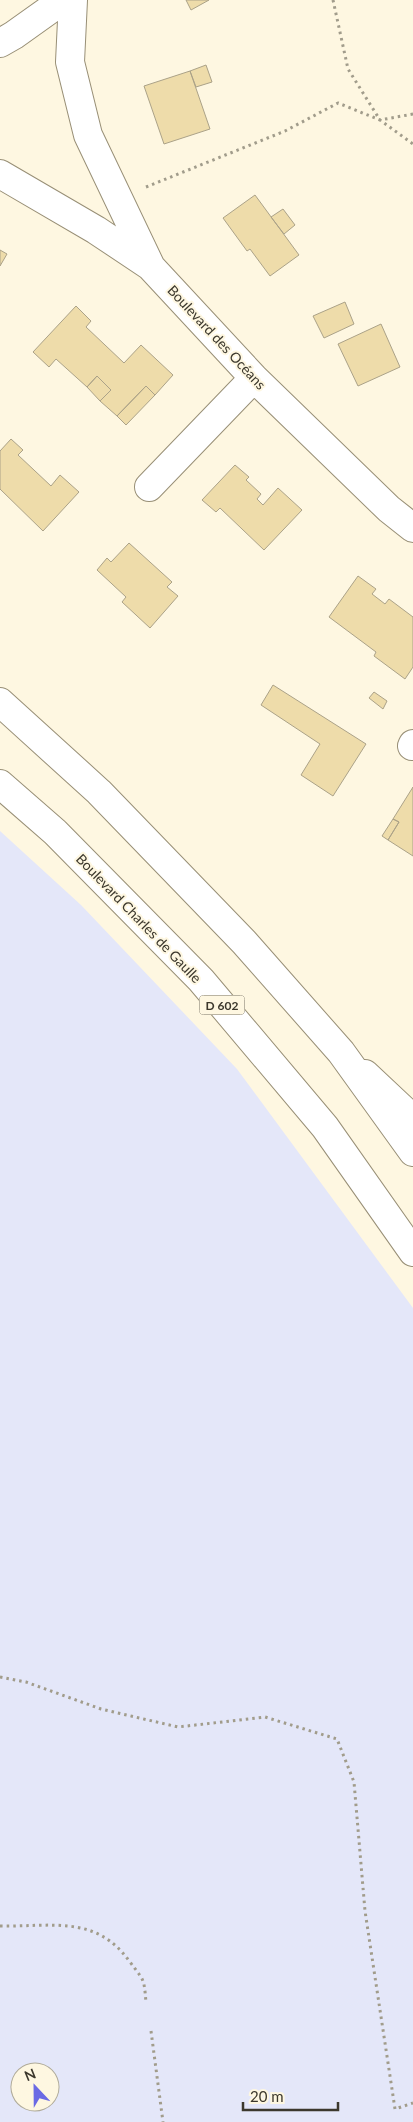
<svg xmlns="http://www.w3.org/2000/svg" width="413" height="2122" viewBox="0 0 413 2122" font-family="Lato,sans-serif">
<rect width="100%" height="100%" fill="#fef7e1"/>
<path fill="#e4e7f9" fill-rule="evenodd" d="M0,831L81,905L237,1069L413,1308V2122H0ZM20,2072H50V2102H20Z"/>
<path fill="#eedcaa" stroke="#aba288" d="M186,0H209L191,10Z
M206,65L212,82L196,87L190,71Z
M190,71L210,129L164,144L144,86Z
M255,195L299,255L270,276L250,249L247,251L223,218Z
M283,209L295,225L284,234L271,217Z
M0,250L7,254L0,266Z
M345,302L354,324L324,338L313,316Z
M76,306L91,321L86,327L124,363L141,345L173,375L155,395L146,386L117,416L100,401L111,390L97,376L87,387L56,359L49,367L33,352Z
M381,324L400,367L358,386L338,344Z
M97,376L111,390L100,401L87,387Z
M146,386L155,395L126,425L117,416Z
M11,439L23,450L18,455L51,486L60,475L79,492L43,531L0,489V451Z
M235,465L249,477L246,480L261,494L257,499L263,505L278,488L302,510L264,550L220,508L216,512L202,500Z
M129,543L172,582L167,587L178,596L150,628L122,602L126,597L97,570L107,558L111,562Z
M358,576L376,589L372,594L385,604L389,599L413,617V667L405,679L374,656L376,652L329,617Z
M273,685L366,744L333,796L301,775L320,744L261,705Z
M374,692L387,701L383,709L369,698Z
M413,787V856L388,840L399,822L393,819Z
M393,819L399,822L388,840L382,836Z"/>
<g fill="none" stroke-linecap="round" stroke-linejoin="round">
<g stroke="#988f76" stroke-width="30">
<path id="minor" d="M73,0L70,62L88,135L150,265
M0,43L14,35L63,0
M0,174L96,230L150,266L254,378L389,509L413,528
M149,487L254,378
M412,746L413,744
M365,1074L413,1119"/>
</g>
<g stroke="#988f76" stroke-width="30">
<path id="primary" d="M0,702L99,792L244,942L341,1052L413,1152
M0,784L55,832L201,980L325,1127L413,1252"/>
</g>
<path stroke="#a19c8b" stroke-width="3" stroke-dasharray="2.5 4" stroke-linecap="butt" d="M413,114L380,120L413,144
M146,187L285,131L338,103L380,120L348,69L333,0
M0,1677L26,1682L101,1709L178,1727L265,1717L337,1739L354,1782L365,1911L395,2109L413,2103
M0,1926C51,1927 96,1914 130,1962C144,1981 144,1977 146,2003
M151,2031L163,2122"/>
<use href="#minor" stroke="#fff" stroke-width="28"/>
<use href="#primary" stroke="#fff" stroke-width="28"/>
</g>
<g text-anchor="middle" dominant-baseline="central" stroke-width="4" stroke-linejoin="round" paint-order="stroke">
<rect fill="#fef7e1" stroke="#767163" stroke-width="1" x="199.5" y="995.5" width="45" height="19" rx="4"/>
<g font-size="12" font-weight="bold" fill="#3c382d">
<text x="222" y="1005">D 602</text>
</g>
<g font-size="14" fill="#3c382d" stroke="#fef7e1">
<text transform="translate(217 337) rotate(47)">Boulevard des Océans</text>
<text transform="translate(139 918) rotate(46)">Boulevard Charles de Gaulle</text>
</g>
</g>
<g transform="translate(35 2087) rotate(338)"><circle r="24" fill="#fef7e1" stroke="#b0ab99"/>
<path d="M0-4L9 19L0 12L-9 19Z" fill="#6b6ae4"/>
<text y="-8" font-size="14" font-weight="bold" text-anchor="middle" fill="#3c382d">N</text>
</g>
<path d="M243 2102v8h95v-8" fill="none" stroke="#3c382d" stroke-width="2.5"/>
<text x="250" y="2102" font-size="15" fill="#3c382d" stroke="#fef7e1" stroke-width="4" paint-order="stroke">20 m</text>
</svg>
